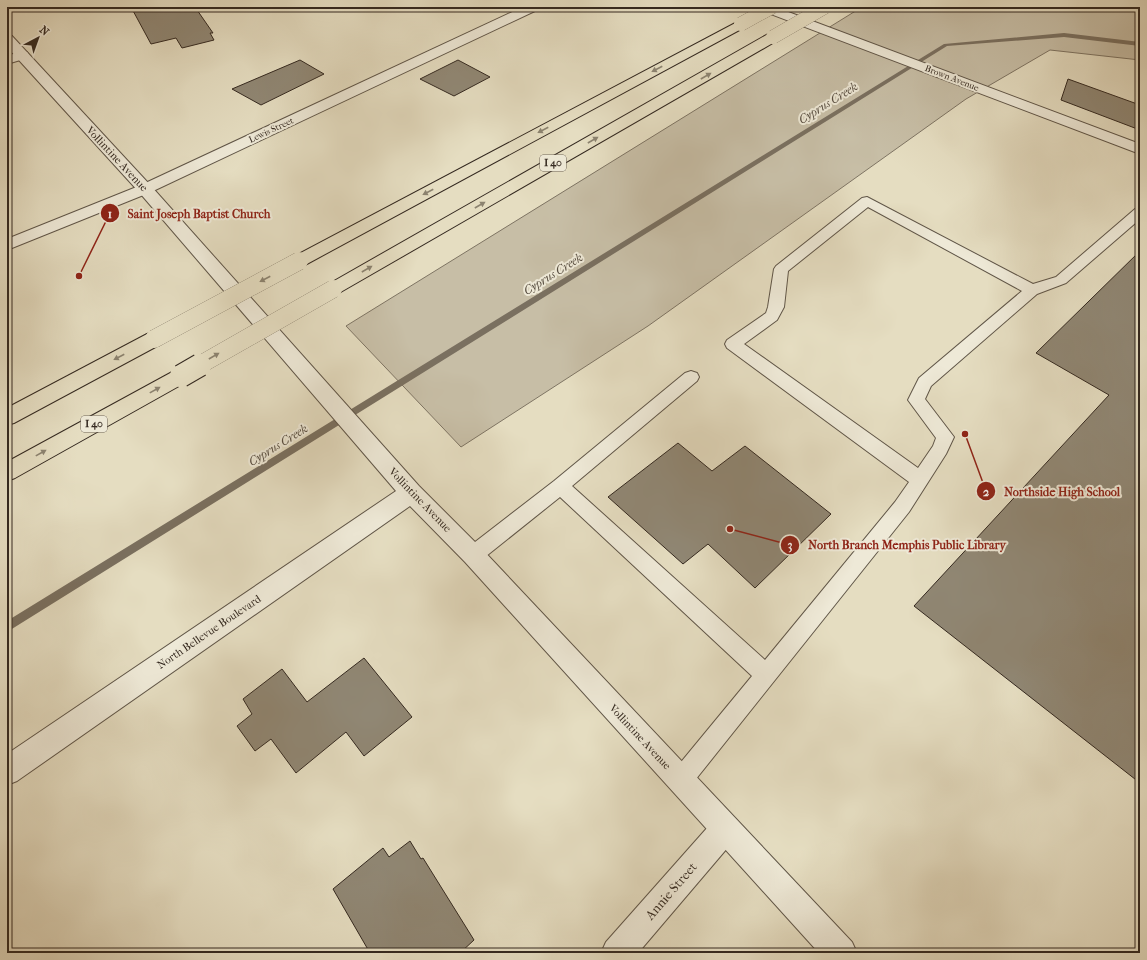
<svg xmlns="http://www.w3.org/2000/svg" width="1147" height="960" viewBox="0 0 1147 960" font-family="'IM FELL French Canon',serif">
<rect width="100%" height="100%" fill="#e5ddc1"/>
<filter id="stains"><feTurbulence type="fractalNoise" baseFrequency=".005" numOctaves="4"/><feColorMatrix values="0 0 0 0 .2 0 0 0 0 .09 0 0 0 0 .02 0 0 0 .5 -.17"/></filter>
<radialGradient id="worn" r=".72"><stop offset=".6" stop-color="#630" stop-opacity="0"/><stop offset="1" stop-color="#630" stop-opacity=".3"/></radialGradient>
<path fill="#c7bea6" stroke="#7e7463" d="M862,7H1140V60L1050,50L966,99L648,326L461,447L346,326Z"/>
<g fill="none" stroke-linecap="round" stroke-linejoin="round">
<path fill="#7a7060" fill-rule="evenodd" d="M1064,33L1140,42V46L1064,37L947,46L7,632V621L944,44Z"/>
</g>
<path fill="#908774" stroke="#342920" d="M131,7H195L213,33H210L214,40L182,48L176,38L151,44Z
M300,60L324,74L261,105L232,89Z
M458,60L490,77L454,96L420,79Z
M1068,79L1140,105V130L1061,100Z
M1140,251V783L914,606L1109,395L1036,353Z
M678,443L712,471L745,446L831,514L755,588L708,544L683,564L608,497Z
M364,658L412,717L364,756L346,732L296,773L271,739L255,751L237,726L252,714L243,699L282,669L307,702Z
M410,841L421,859L423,858L474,940L460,953H370L333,889L383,848L389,857Z"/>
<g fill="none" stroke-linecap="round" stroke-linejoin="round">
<g stroke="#605648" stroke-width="2">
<path id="service" d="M867,197L1033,284L1056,277L1135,209L1140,208V219L1066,283L1037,294L931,386L925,399L954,437L946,454L909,512L688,789L680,793L672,789L668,781L672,773L752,676L560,497L480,561L473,563L466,561L463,555L466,549L554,481L685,373L691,371L697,373L699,377L697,381L572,486L765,660L895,502L909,482L727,348L725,344L727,340L766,313L768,307L774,269L776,266L862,198ZM868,207L1022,291L919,378L908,400L936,438L933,446L918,468L744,344L777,320L784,307L788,271Z"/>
</g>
<g stroke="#605648" stroke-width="2">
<path id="minor" d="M523,7H539L537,10L151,192L7,250V239L139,186Z
M758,7H775L1140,144V154L760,10Z
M22,51L27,52L29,55L27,58L7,64V56Z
M725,814L735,819L740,829L735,839L638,953H601L606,942L715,819Z"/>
</g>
<g stroke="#605648" stroke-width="2">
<path id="tertiary" d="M7,35L12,36L151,186L419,486L481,548L852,942L857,953H819L465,562L410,506L17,781L7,785V754L396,491L139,192L7,47Z"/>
</g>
<g stroke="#342920" stroke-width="2">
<path id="motorway" d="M741,20L745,21L747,24L745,27L305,265L299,267L293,265L290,261L293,257Z
M773,33L778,34L779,37L778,40L339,293L333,295L327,293L324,289L327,285L768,34Z
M154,332L161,334L164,339L161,344L14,423L7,425V408L147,334Z
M181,369L188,371L191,376L188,381L15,478L7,481V462L174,371Z"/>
</g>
<use href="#service" fill="#eee9d7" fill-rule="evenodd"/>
<use href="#minor" fill="#eee9d7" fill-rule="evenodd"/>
<use href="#tertiary" fill="#eee9d7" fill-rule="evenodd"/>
<use href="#motorway" fill="#e5ddc1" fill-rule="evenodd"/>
<g stroke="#342920" stroke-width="14" stroke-linecap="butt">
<path id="motorway-bridge-far2" d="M741,24L772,7
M773,37L825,7"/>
</g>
<g stroke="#342920" stroke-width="18" stroke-linecap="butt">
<path id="motorway-bridge-far1" d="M154,339L299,261
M198,366L333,289"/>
</g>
<g stroke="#342920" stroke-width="24" stroke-linecap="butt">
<path id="motorway-bridge" d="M181,376L200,365"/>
</g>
<use href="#motorway-bridge-far2" stroke="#e5ddc1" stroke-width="14"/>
<use href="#motorway-bridge-far1" stroke="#e5ddc1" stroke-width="18"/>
<use href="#motorway-bridge" stroke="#e5ddc1" stroke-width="22"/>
</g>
<defs><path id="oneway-solid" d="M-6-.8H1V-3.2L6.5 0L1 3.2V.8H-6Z"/></defs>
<g fill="#8c8370">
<use href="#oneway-solid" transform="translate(657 69) rotate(152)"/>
<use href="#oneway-solid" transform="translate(706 76) rotate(-30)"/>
<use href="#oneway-solid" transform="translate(543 130) rotate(152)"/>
<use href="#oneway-solid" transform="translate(593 140) rotate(-30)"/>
<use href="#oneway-solid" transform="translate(428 192) rotate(152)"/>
<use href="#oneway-solid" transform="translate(480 205) rotate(-30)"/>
<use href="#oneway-solid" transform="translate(367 269) rotate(-30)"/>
<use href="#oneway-solid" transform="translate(265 279) rotate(152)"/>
<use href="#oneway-solid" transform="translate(214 356) rotate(-30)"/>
<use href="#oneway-solid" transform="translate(119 357) rotate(152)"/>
<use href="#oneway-solid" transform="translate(155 390) rotate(-29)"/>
<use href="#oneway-solid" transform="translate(41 453) rotate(-29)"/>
</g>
<g text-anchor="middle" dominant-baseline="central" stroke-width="4" stroke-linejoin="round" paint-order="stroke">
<g font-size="9" fill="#342920" stroke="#eee9d7">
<text transform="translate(952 78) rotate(21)">Brown Avenue</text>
<text transform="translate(271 130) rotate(-25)">Lewis Street</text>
</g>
<g fill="#eee9d7" stroke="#6c6357" stroke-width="1">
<rect x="540" y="155" width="26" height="16" rx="3"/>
<rect x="81" y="416" width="26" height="16" rx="3"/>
</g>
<g font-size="10" font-weight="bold" fill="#342920">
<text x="553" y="163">I 40</text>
<text x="94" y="424">I 40</text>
</g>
<g font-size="11" fill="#342920" stroke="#eee9d7">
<text transform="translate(117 159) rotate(47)">Vollintine Avenue</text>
<text transform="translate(420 500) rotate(46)">Vollintine Avenue</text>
<text transform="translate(209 632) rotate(-34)">North Bellevue Boulevard</text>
<text transform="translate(640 737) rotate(47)">Vollintine Avenue</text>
</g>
<g font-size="12" font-style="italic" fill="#574d40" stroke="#eee9d7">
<text transform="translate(828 103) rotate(-32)">Cyprus Creek</text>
<text transform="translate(553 274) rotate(-32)">Cyprus Creek</text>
<text transform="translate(278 445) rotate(-32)">Cyprus Creek</text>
</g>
<g font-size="13" fill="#342920" stroke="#eee9d7">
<text transform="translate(671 891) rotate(-49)">Annie Street</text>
</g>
</g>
<path fill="none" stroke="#8f2418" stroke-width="1.5" d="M79 276L110 213M965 434L986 491M730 529L790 545"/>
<g fill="#8f2418" stroke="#eee9d7" stroke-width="1.5">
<circle cx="79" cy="276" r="4"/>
<circle cx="965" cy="434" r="4"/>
<circle cx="730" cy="529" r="4"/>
<circle cx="110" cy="213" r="10"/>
<circle cx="986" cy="491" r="10"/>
<circle cx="790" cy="545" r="10"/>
</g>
<g font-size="12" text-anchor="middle" font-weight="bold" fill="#fff">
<text x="110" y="218">1</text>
<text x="986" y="496">2</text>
<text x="790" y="549">3</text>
</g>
<g font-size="12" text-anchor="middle" font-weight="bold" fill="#8f2418" stroke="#eee9d7" stroke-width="4" stroke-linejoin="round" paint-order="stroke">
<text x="199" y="218">Saint Joseph Baptist Church</text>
<text x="1062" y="496">Northside High School</text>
<text x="907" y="549">North Branch Memphis Public Library</text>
</g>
<rect width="1147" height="960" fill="none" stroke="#e5ddc1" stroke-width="24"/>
<rect x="8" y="8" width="1131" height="944" fill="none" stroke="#342920" stroke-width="2"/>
<rect x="12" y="12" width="1123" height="936" fill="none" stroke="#342920"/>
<g transform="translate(38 38) rotate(41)" stroke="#eee9d7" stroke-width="3" paint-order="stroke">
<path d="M0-3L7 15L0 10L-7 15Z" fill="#342920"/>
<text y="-6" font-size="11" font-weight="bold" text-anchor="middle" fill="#342920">N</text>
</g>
<rect width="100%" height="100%" filter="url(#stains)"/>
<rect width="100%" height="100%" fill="url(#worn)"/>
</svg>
